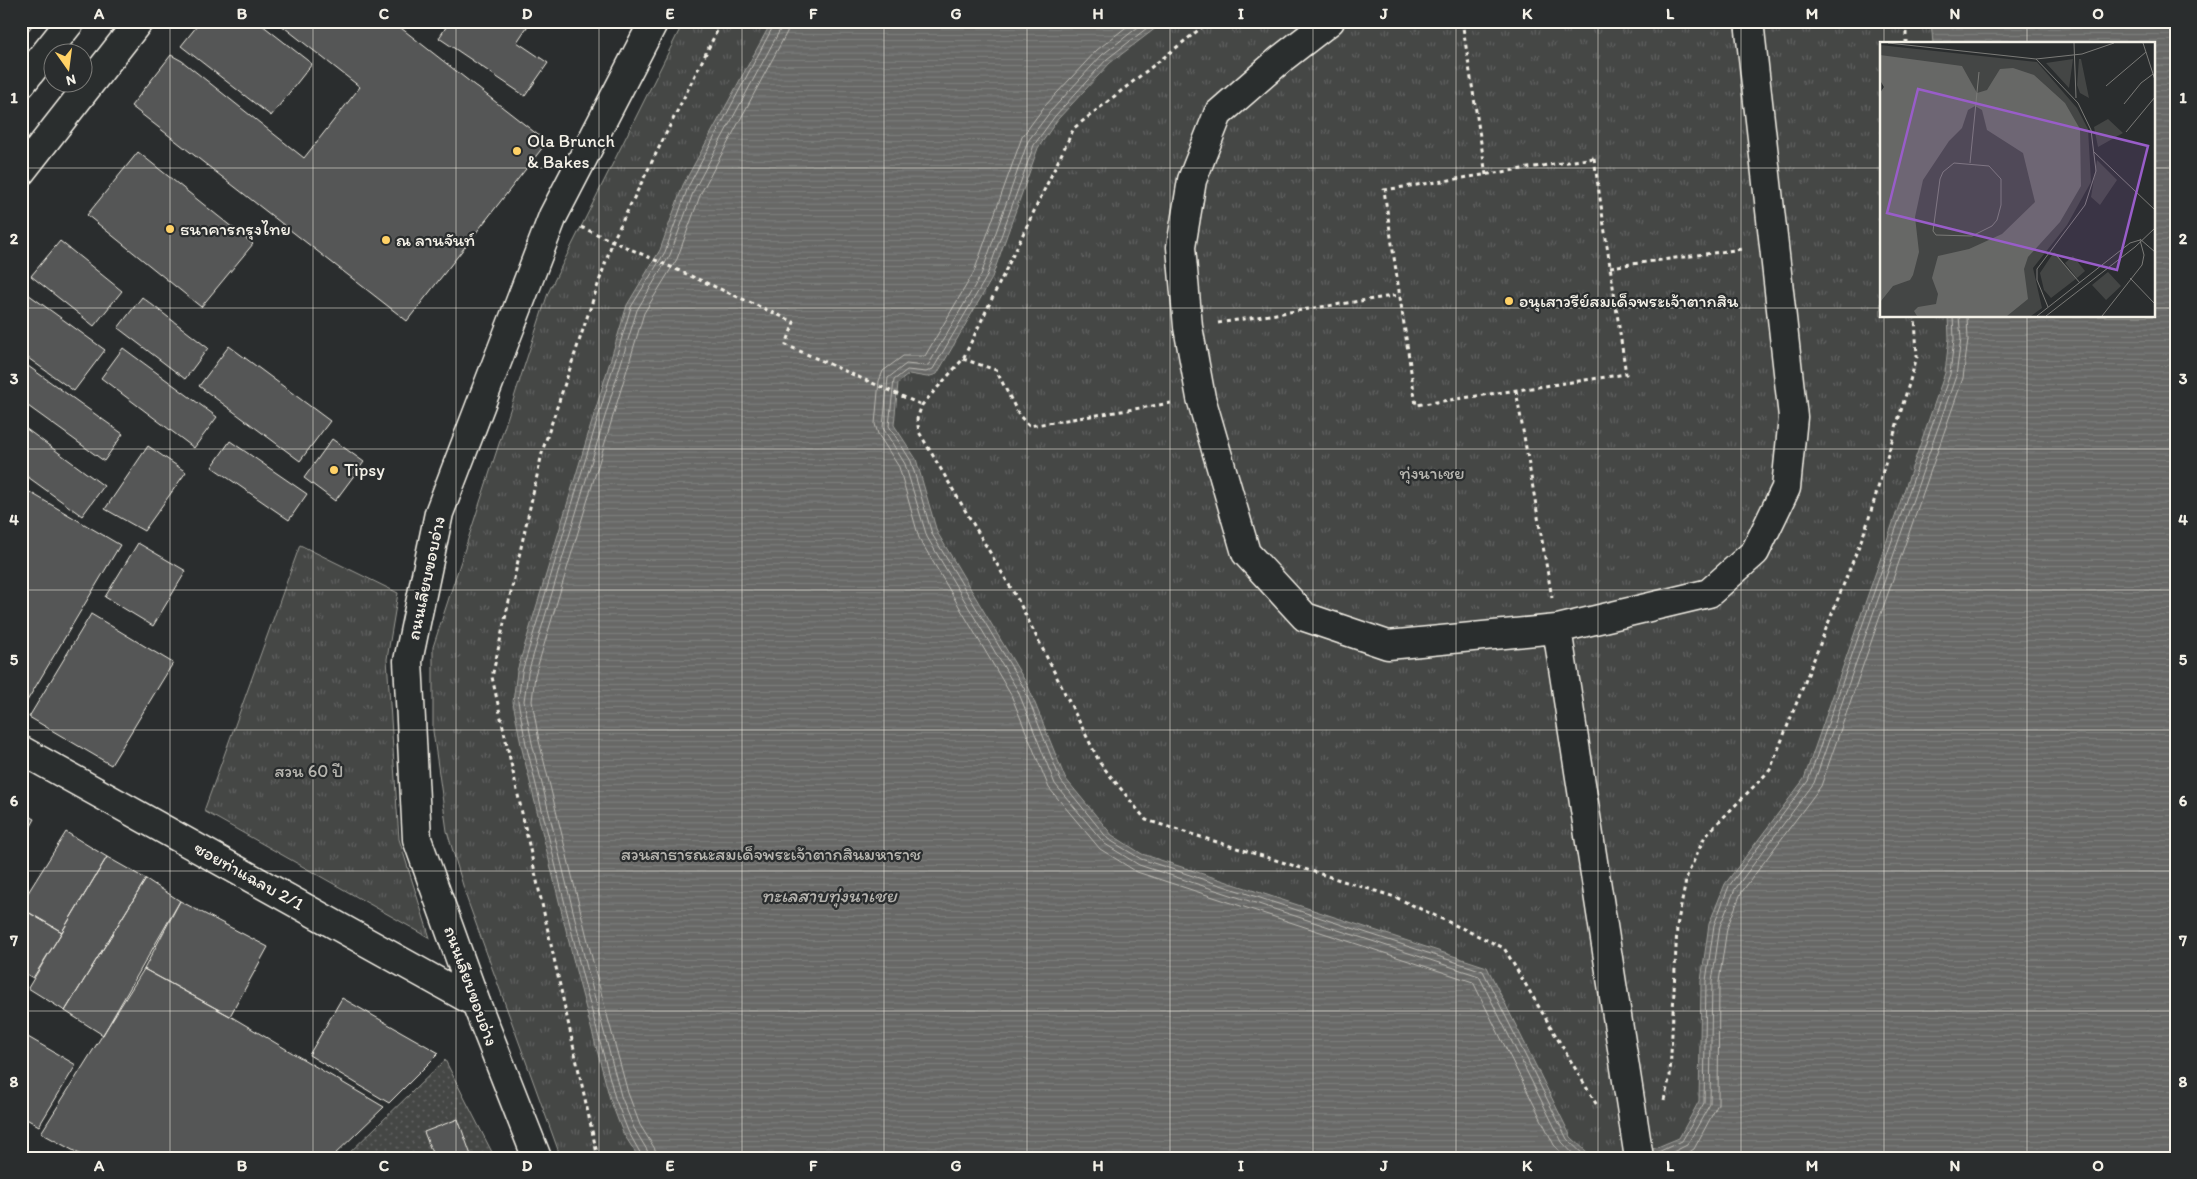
<svg xmlns="http://www.w3.org/2000/svg" width="2197" height="1179" viewBox="0 0 2197 1179" font-family="Itim,'Playpen Sans Thai',sans-serif">
<defs>
<pattern id="grass-tufts" width="24" height="20" patternUnits="userSpaceOnUse" patternTransform="scale(1.25)"><rect width="24" height="20" fill="#444645"/><path d="M3 7l-1-3M5 7V3M7 7l1-3M15 17l-1-3M17 17v-4M19 17l1-3" fill="none" stroke="#606160"/></pattern>
<pattern id="garden-dots" width="8" height="8" patternUnits="userSpaceOnUse" patternTransform="scale(1.25)"><rect width="8" height="8" fill="#444645"/><path d="M2 2h.1M6 6h.1" fill="none" stroke="#606160" stroke-width="1.8" stroke-linecap="round"/></pattern>
<pattern id="water-rules" width="6" height="5" patternUnits="userSpaceOnUse" patternTransform="scale(1.25)"><rect width="6" height="5" fill="#676866"/><path d="M0 2.5h6" fill="none" stroke="#7d7e7c"/></pattern>
</defs>
<rect width="100%" height="100%" fill="#2a2d2e"/>
<filter id="ink" filterUnits="userSpaceOnUse"><feTurbulence type="fractalNoise" baseFrequency=".02" numOctaves="2"/><feDisplacementMap in="SourceGraphic" scale="10" xChannelSelector="R" yChannelSelector="G"/><feConvolveMatrix kernelMatrix="1 2 1 2 8 2 1 2 1" color-interpolation-filters="sRGB"/></filter>
<g filter="url(#ink)">
<path fill="url(#grass-tufts)" stroke="#9c9c96" fill-rule="evenodd" d="M684,21H2176V1158H561L467,899L447,831L433,731V647L548,293ZM1881,44H2153V316H1881Z
M300,545L398,593L387,659L399,839L430,938L204,811Z"/>
<path fill="url(#garden-dots)" stroke="#9c9c96" d="M445,1060L495,1158H344Z"/>
<path fill="url(#water-rules)" stroke="#9f9f9a" d="M772,21H1165L1110,63L1058,119L1038,148L991,280L937,374L927,377L909,374L898,383L894,425L916,459L937,532L1028,686L1065,778L1112,835L1142,854L1487,967L1571,1137L1588,1153L1613,1158H639L623,1133L610,1099L577,975L521,745L513,702L517,671L627,305L660,250L683,185Z
M1931,21H2176V1158H1620L1648,1151L1679,1138L1699,1101L1701,981L1709,924L1725,884L1804,779L1945,373L1949,338L1948,316H2153V44H1933Z"/>
<g fill="none" stroke-linecap="round" stroke-linejoin="round">
<path stroke="#bcbab4" stroke-width="1" d="M1134,21L1097,50L1044,107L1022,137L974,272L925,356H903L883,371L879,381L875,424L878,434L899,467L919,538L1011,695L1049,788L1100,849L1137,872L1473,982L1554,1145L1566,1158
M1146,21L1102,55L1050,112L1028,141L981,275L929,364L926,366L906,364L888,378L883,428L905,464L927,537L1018,691L1055,784L1105,844L1139,865L1479,976L1562,1142L1577,1158
M1156,21L1107,59L1055,116L1034,145L986,278L933,369L926,372L907,370L894,380L889,426L911,461L932,534L1024,688L1061,781L1108,839L1141,859L1483,971L1567,1139L1587,1158
M1654,1154L1682,1141L1704,1103L1706,981L1714,925L1729,886L1808,781L1950,374L1954,339L1953,316
M643,1158L628,1131L615,1098L582,974L526,744L518,701L522,672L631,307L665,252L688,187L776,21
M649,1158L647,1150L634,1128L621,1096L588,972L532,743L524,701L528,673L637,310L670,255L694,190L781,28L782,21
M656,1158L655,1149L640,1125L628,1093L595,970L539,741L532,701L535,675L644,313L677,259L701,193L787,32L789,21
M1661,1158L1687,1145L1710,1104L1712,982L1720,926L1735,889L1814,783L1956,376L1961,339L1959,316
M1680,1158L1694,1149L1718,1104L1719,982L1727,928L1741,893L1821,786L1963,378L1968,340L1967,316"/>
</g>
<path fill="#555756" stroke="#f4f1e8" d="M21,21H36L21,39Z
M201,21H257L312,64L271,116L181,46Z
M276,21H392L547,142L407,321L131,106L171,55L182,61L304,158L360,87Z
M450,21H531L517,42L548,63L525,96L439,38Z
M138,152L253,244L201,307L87,215Z
M60,241L122,291L94,326L31,276Z
M21,289L105,350L74,391L21,353Z
M142,297L208,348L185,379L118,328Z
M229,346L330,421L300,461L199,386Z
M123,348L217,417L194,448L101,378Z
M21,361L123,434L104,461L21,401Z
M21,425L104,486L82,516L21,472Z
M332,439L364,462L335,501L304,478Z
M230,441L307,494L289,520L212,467Z
M148,446L186,472L144,531L105,509Z
M21,487L120,545L27,701L21,698Z
M138,543L186,571L153,626L105,597Z
M91,614L173,663L111,765L29,717Z
M21,812L35,819L21,844Z
M66,832L107,857L62,932L21,908V904Z
M107,857L146,879L65,1011L28,988Z
M146,879L180,901L103,1035L65,1011Z
M180,901L268,947L230,1016L144,969Z
M21,908L62,932L33,978L21,971Z
M144,969L230,1016L384,1107L331,1158H87L41,1133Z
M342,998L439,1053L389,1103L309,1055Z
M21,1033L76,1065L39,1126L21,1116Z
M458,1119L472,1158H434L424,1132Z"/>
<g fill="none" stroke-linecap="round" stroke-linejoin="round">
<g stroke="#f4f1e8" stroke-width="31">
<path id="minor" d="M1330,21L1281,59L1218,114L1192,180L1181,247L1188,327L1201,398L1246,553L1305,617L1388,645L1557,629L1709,593L1755,552L1786,488L1793,417L1749,21
M1557,629L1639,1158
M21,750L476,1003
M537,1158L476,1003L417,839L408,661L439,513L553,216L654,21"/>
</g>
<g stroke="#f4f1e8" stroke-width="31">
<path id="major" d="M21,84L71,21
M21,172L139,21"/>
</g>
<path stroke="#f4f1e8" stroke-width="3" stroke-dasharray="4 4" stroke-linecap="butt" d="M1210,21L1074,128L963,359L922,405L917,419L919,432L1018,600L1100,763L1146,820L1395,897L1504,948L1598,1107
M1462,21L1486,175
M1906,44V21
M1594,158L1626,374L1416,405L1384,190Z
M581,227L794,322L786,345L922,405
M1610,267L1742,249
M1218,323L1399,295
M963,359L996,370L1019,415L1029,426L1171,403
M1516,390L1552,598
M1664,1100L1670,1076L1677,926L1687,876L1705,836L1770,770L1866,528L1917,357L1915,316
M598,1158L492,677L543,449L613,240L722,21"/>
<use href="#minor" stroke="#2a2d2e" stroke-width="28"/>
<use href="#major" stroke="#2a2d2e" stroke-width="28"/>
</g>
</g>
<path fill="none" stroke="#f4f1e8" stroke-width="1" stroke-opacity="0.55" d="M170,21V1158M313,21V1158M456,21V1158M599,21V1158M742,21V1158M884,21V1158M1027,21V1158M1170,21V1158M1313,21V1158M1456,21V1158M1598,21V1158M1741,21V1158M1884,21V44M2027,21V44M21,168H1881M2153,168H2176M21,308H1881M2153,308H2176M1884,316V1158M2027,316V1158M21,449H2176M21,590H2176M21,730H2176M21,871H2176M21,1011H2176"/>
<g fill="#ffd166" stroke="#2a2d2e" stroke-width="2">
<circle cx="517" cy="151" r="5"/>
<circle cx="170" cy="229" r="5"/>
<circle cx="386" cy="240" r="5"/>
<circle cx="1509" cy="301" r="5"/>
<circle cx="334" cy="470" r="5"/>
</g>
<g text-anchor="middle" dominant-baseline="central" stroke-width="4.5" stroke-linejoin="round" paint-order="stroke">
<g font-size="18" fill="#f4f1e8" stroke="#2a2d2e" text-anchor="start">
<text x="527" y="141">Ola Brunch<tspan x="527" dy="21">&amp; Bakes</tspan></text>
<text x="180" y="229">ธนาคารกรุงไทย</text>
<text x="396" y="240">ณ ลานจันท์</text>
<text x="1519" y="301">อนุเสาวรีย์สมเด็จพระเจ้าตากสิน</text>
<text x="344" y="470">Tipsy</text>
</g>
<g font-size="18" fill="#b6b5af" stroke="#2a2d2e">
<text x="1432" y="473">ทุ่งนาเชย</text>
<text x="309" y="771">สวน 60 ปี</text>
<text x="771" y="854">สวนสาธารณะสมเด็จพระเจ้าตากสินมหาราช</text>
</g>
<g font-size="18" fill="#f4f1e8" stroke="#2a2d2e">
<text transform="translate(426 578) rotate(-78)">ถนนเลียบขอบอ่าง</text>
<text transform="translate(249 876) rotate(29)">ซอยท่าแฉลบ 2/1</text>
<text transform="translate(471 986) rotate(70)">ถนนเลียบขอบอ่าง</text>
</g>
<g font-size="19" font-style="italic" fill="#b5b3ae" stroke="#2a2d2e">
<text x="829" y="895">ทะเลสาบทุ่งนาเชย</text>
</g>
</g>
<g transform="translate(1880 42)">
<rect width="275" height="275" fill="#2a2d2e"/>
<path d="M0,3L157,20L197,66L208,87L211,140L187,183L153,226L162,266L151,274H0V51L4,45L0,38ZM193,17L189,46L166,21ZM217,118L237,138L220,163L211,155ZM174,210L197,236L171,256L164,248L160,231Z" fill="#444645"/>
<path d="M199,17H201L209,56L200,51L197,43ZM228,77L243,91L218,105L214,85ZM228,230L241,244L226,258L212,243Z" fill="#444645"/>
<path d="M193,214L205,229L197,236L185,221Z" fill="#444645"/>
<path d="M0,13L82,24L97,51L107,48L120,27L133,26L154,33L185,61L200,87L201,144L180,180L148,215L144,227L148,257L127,274H37L34,269L38,265L56,262L58,252L52,236L58,214L89,207L122,192L155,160L143,111L107,88L102,68L95,64L88,68L82,86L69,99L43,138L35,175L39,210L33,233L30,238L13,244L1,259L0,272V51L4,45L0,38Z" fill="#676866"/>
<path fill="none" stroke="#7b7b78" stroke-width="1" d="M8,1L156,17L202,12L234,1M194,1L196,56M263,1L275,38M156,17L198,61L211,88L216,129L205,163L157,227V238L168,265M226,44L266,10M244,62L261,41L273,32M246,90L275,55M214,110L275,168M74,121L109,124L121,137V163L117,178L112,184L92,194L56,193L53,189L60,137L63,130ZM90,121L99,30M260,197L275,210M177,214L200,241M250,236L275,262M157,274L250,201L260,198M166,274L255,205L275,186M222,274L262,223L264,213L260,198"/>
<path fill="#995dc9" fill-opacity="0.15" stroke="#995dc9" stroke-width="2.5" d="M38,47L268,104L237,228L7,171Z"/>
<rect width="275" height="275" fill="none" stroke="#f4f1e8" stroke-width="2.5"/>
</g>
<rect width="2197" height="1179" fill="none" stroke="#2a2d2e" stroke-width="55"/>
<g transform="translate(68 68) rotate(166)"><circle r="24" fill="#2a2d2e" stroke="#7b7b78"/>
<path d="M0-4L9 19L0 12L-9 19Z" fill="#ffd166"/>
<text y="-8" font-size="14" font-weight="bold" text-anchor="middle" fill="#f4f1e8">N</text>
</g>
<rect x="28" y="28" width="2142" height="1124" fill="none" stroke="#f4f1e8" stroke-width="2"/>
<g font-size="16" text-anchor="middle" font-weight="bold" fill="#f4f1e8">
<text x="99" y="19">A</text>
<text x="242" y="19">B</text>
<text x="384" y="19">C</text>
<text x="527" y="19">D</text>
<text x="670" y="19">E</text>
<text x="813" y="19">F</text>
<text x="956" y="19">G</text>
<text x="1098" y="19">H</text>
<text x="1241" y="19">I</text>
<text x="1384" y="19">J</text>
<text x="1527" y="19">K</text>
<text x="1670" y="19">L</text>
<text x="1812" y="19">M</text>
<text x="1955" y="19">N</text>
<text x="2098" y="19">O</text>
<text x="14" y="103">1</text>
<text x="2183" y="103">1</text>
<text x="14" y="244">2</text>
<text x="2183" y="244">2</text>
<text x="14" y="384">3</text>
<text x="2183" y="384">3</text>
<text x="14" y="525">4</text>
<text x="2183" y="525">4</text>
<text x="14" y="665">5</text>
<text x="2183" y="665">5</text>
<text x="14" y="806">6</text>
<text x="2183" y="806">6</text>
<text x="14" y="946">7</text>
<text x="2183" y="946">7</text>
<text x="14" y="1087">8</text>
<text x="2183" y="1087">8</text>
<text x="99" y="1171">A</text>
<text x="242" y="1171">B</text>
<text x="384" y="1171">C</text>
<text x="527" y="1171">D</text>
<text x="670" y="1171">E</text>
<text x="813" y="1171">F</text>
<text x="956" y="1171">G</text>
<text x="1098" y="1171">H</text>
<text x="1241" y="1171">I</text>
<text x="1384" y="1171">J</text>
<text x="1527" y="1171">K</text>
<text x="1670" y="1171">L</text>
<text x="1812" y="1171">M</text>
<text x="1955" y="1171">N</text>
<text x="2098" y="1171">O</text>
</g>
</svg>
